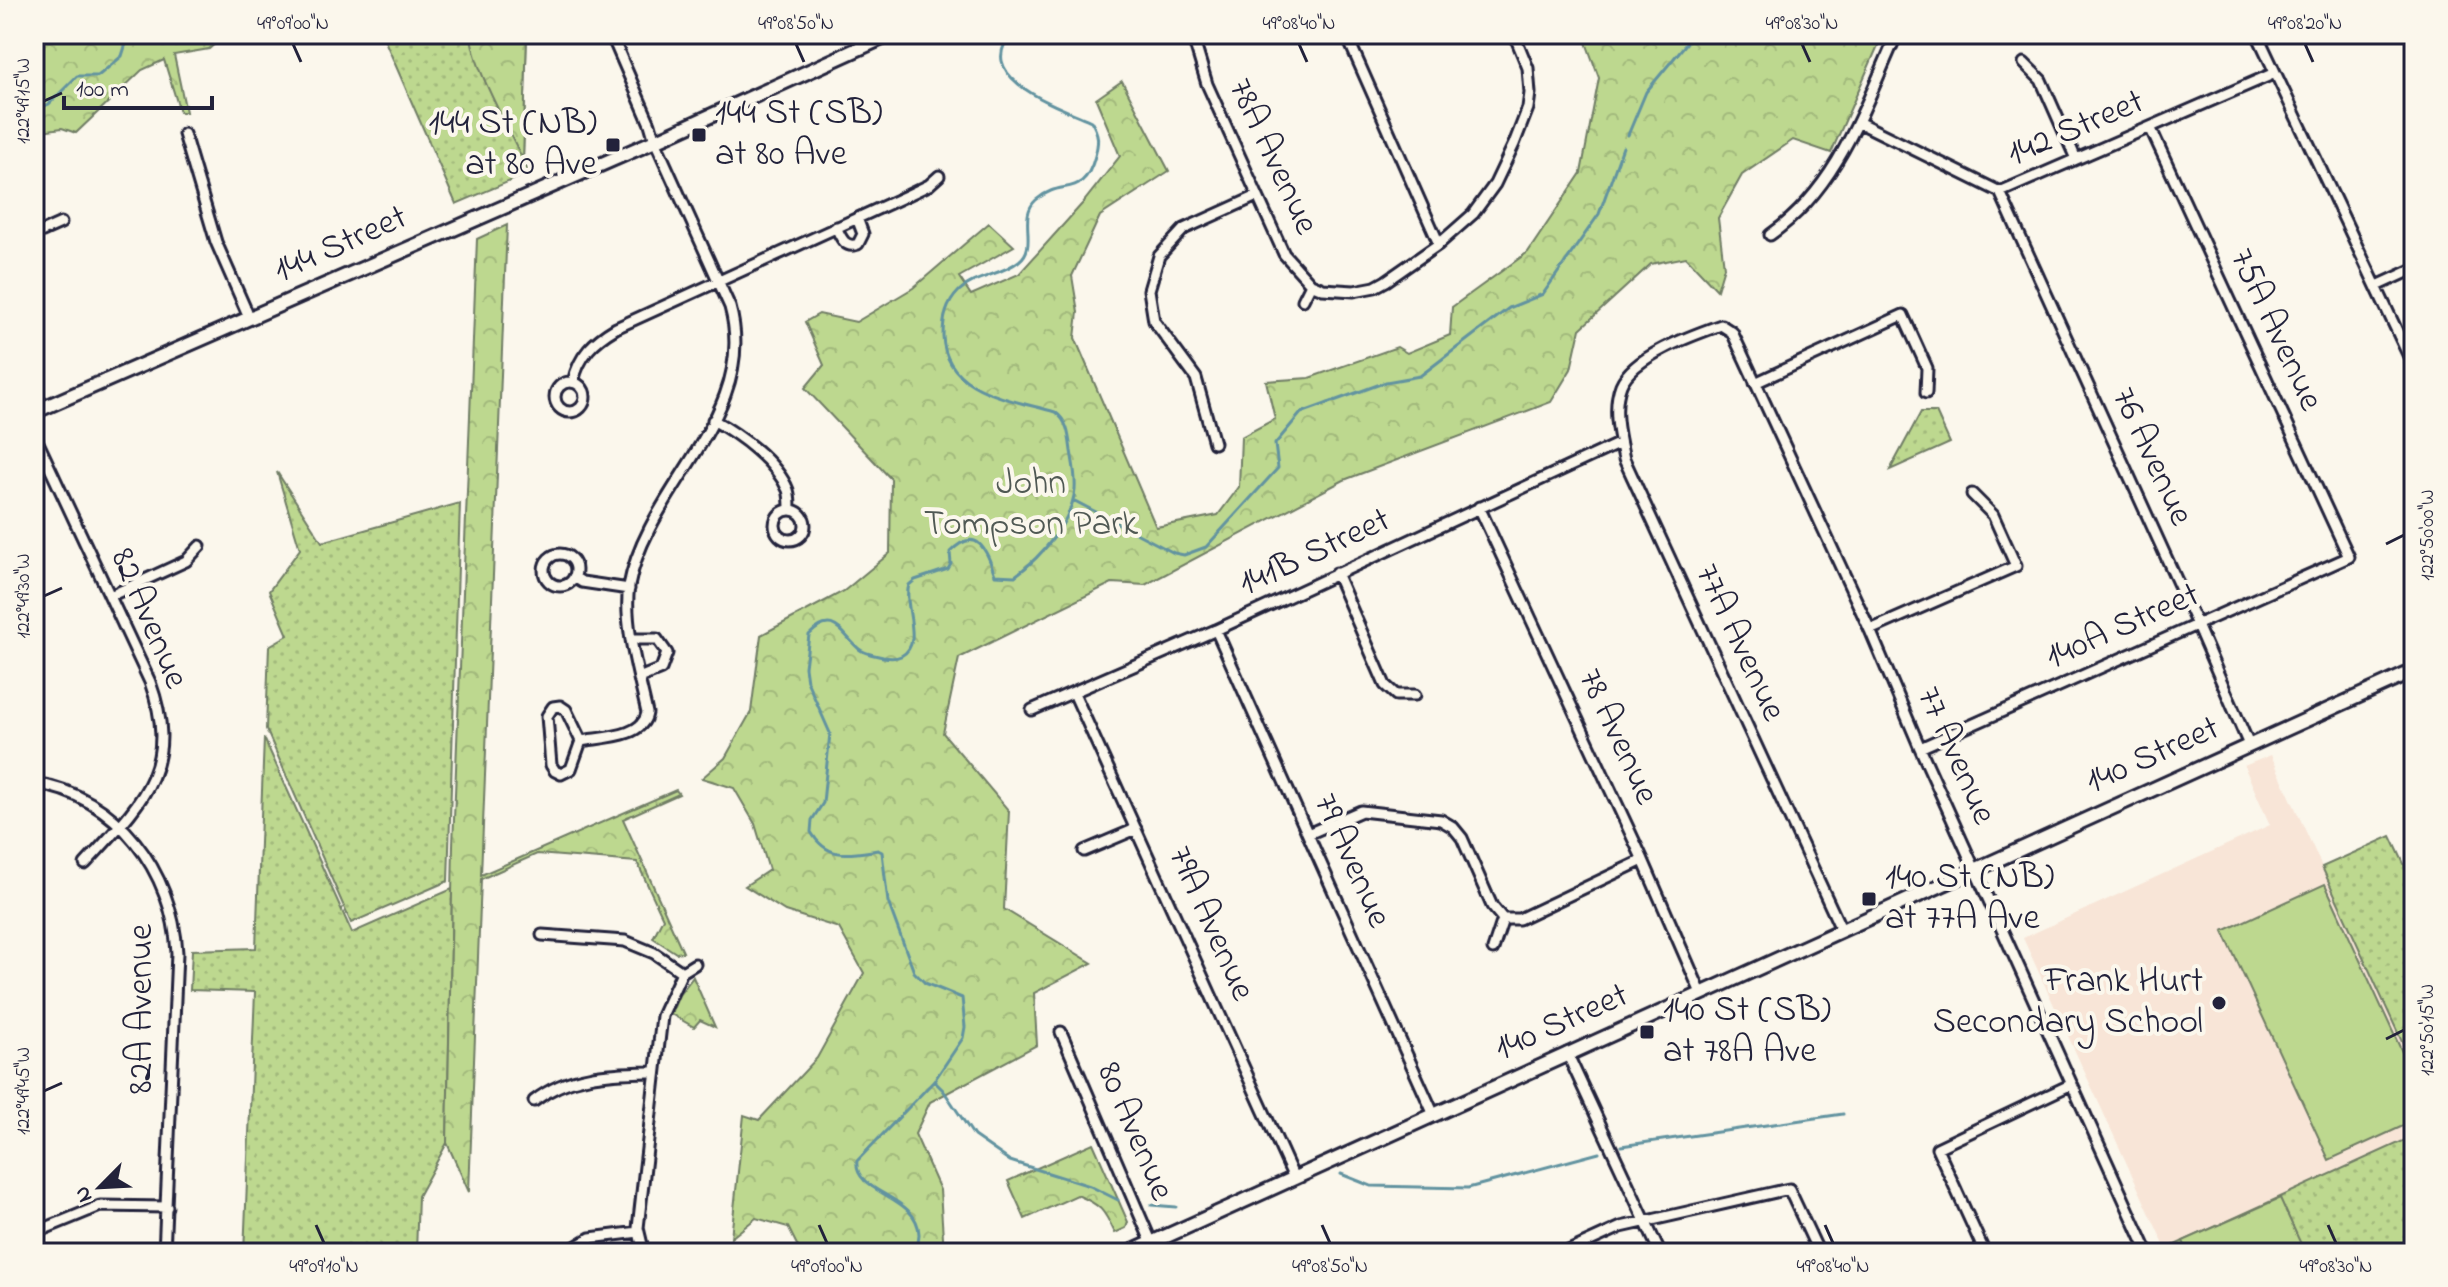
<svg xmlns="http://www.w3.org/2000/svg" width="2448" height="1287" viewBox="0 0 2448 1287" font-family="'Indie Flower',sans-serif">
<defs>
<pattern id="grass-dots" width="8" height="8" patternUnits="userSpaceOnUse" patternTransform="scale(2)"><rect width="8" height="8" fill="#bdd88f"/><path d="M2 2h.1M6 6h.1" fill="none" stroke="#a2b97c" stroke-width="1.8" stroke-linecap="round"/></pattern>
<pattern id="forest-crowns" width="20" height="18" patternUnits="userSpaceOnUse" patternTransform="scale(2)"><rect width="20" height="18" fill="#bdd88f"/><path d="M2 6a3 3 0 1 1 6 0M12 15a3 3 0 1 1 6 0" fill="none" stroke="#a2b97c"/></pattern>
</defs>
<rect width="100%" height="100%" fill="#fbf7ec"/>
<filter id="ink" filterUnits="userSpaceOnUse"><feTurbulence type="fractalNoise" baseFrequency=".0125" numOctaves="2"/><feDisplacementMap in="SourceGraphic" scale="16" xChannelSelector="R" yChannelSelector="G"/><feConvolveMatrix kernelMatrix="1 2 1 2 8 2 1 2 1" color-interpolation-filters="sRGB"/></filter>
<g filter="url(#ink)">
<path fill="#f8e5d7" d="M2271,755L2414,1068V1136L2166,1249L2023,938L2270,825L2244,766Z"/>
<path fill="url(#grass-dots)" stroke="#707d65" stroke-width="2" d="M382,34H527L523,160L529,173L456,204Z
M1921,412H1936L1950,443L1890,470Z
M277,472L322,542L460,503L448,881L351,923L266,729L269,646L288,635L269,591L300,549Z
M264,738L352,933L452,889L447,1143L418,1196L416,1253H244L255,992L190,990L192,950L256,948Z
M2391,836L2414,885V1068L2322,867Z
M2414,1136V1253H2168L2166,1249Z"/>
<path fill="url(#forest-crowns)" stroke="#707d65" stroke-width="2" d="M38,34H226L209,49L174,55L186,112H180L164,60L142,70L76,133L62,128L34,132V39Z
M471,34H527L523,160C509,129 472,65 471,34Z
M1583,34H1883L1831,153L1793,140L1742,175L1718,218L1724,267L1717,290L1686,257L1651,264L1580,329L1571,369L1551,402L1344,480L1145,585L1112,583L959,658L943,733L1009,811L1004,909L1092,963L1034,993L1037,1045L930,1102L915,1134L940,1190L944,1253H801L788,1227L756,1218L731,1238L744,1115L759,1120L817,1058L864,973L839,928L785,911L745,886L769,870L755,824L734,788L702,778L725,758L751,712L761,635L844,591L890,553L891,479L805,388L824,365L805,322L819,314L856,322L913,288L989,223L1014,246L959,277L971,295L1019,274L1082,204L1120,156L1096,99L1122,81L1169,171L1100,216L1072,276L1078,312L1075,338L1156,527L1218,515L1239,487L1241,437L1275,419L1266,381L1309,378L1397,347L1407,353L1450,335L1452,307L1528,252L1581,173L1599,78Z
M507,225L481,875L676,790L679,794L623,819L683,952L676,953L653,938L663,918L637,862L537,854L481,879L469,1192L447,1143L453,845L477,239Z
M693,977L715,1027L700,1020L694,1027L671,1014L679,995Z
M1093,1143L1128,1222L1126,1228L1115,1233C1104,1210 1101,1205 1077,1195L1025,1219L1008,1181Z"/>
<path fill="#bdd88f" stroke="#707d65" stroke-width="2" d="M2325,884L2414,1078V1121L2329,1160L2223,931Z
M2280,1198L2305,1253H2188L2183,1241Z"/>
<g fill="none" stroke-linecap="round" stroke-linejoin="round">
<path stroke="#6293a0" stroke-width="3" d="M34,111L49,104L77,76H98L122,56L129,34
M1628,135L1646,92L1694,34
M1073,500L1174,553L1184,555L1206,547L1278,468L1275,444L1301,413L1386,382L1420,376L1509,308L1543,294L1599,214L1623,147
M934,1081L943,1090L974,1136L1010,1161L1090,1186L1118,1200
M1621,1146L1843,1114
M1341,1174L1371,1186L1468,1188L1599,1153
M1151,1205L1176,1207
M916,1253C917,1247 919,1240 919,1234C918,1195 853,1194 857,1161L934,1081L963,1038L965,1027L962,998L925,983L914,972L888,902L882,852L878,850C851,854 828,861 811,832L812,820L823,803L830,733L807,681L805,667L809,635C834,609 842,635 859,649C865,654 875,655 883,657C889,658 895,659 901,656C925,644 902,604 909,585L915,580L948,569L951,564L950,552C978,524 987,552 995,575L1015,576C1041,557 1072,522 1075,489C1076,476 1073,463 1071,451C1069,436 1068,421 1055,412C1012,399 945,393 943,336C943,319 946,304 959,291C975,276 1002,275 1019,261C1039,246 1017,217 1036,200C1062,177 1083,201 1095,156C1099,141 1099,134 1091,121C1062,108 971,78 1012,34"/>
<g stroke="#22223b" stroke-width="15">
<path id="minor" d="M1192,34L1207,84L1284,254L1311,284L1323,289L1354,291L1375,287L1386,281L1439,244L1473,214L1495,184L1514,144L1528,108L1530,93L1528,68L1514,34
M1346,34L1439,244
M2257,34L2414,367
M2024,63L2041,80L2076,159
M1858,122L2000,192L2275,73
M184,134L216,242L249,317
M2000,192L2197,625L2249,745
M836,227C841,238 845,249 858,244L863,234L857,218
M34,235L61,223
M1770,235C1838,188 1864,107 1897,34
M2377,286L2414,269
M1303,300L1311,284
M555 397a15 15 0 1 1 30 0a15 15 0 1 1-30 0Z
M573,382C579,355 594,341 616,328L906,196L929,185L939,176
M1755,383L1903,315L1927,368L1926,393
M713,420C740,435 776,461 788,490C790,496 790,504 790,509
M34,434L150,682C182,769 139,805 85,864
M1214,443L1196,378L1154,321L1149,290L1159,256L1184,229L1257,196
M1479,507L1643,860L1701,993
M775 525a15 15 0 1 1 30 0a15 15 0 1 1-30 0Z
M544 570a16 16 0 1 1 32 0a16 16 0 1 1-32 0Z
M1336,573L1385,685L1396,695H1415
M574,577L582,582L629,589
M110,596L186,561L200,546
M1216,630L1434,1115
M1870,630L2016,566L1993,515L1972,494
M631,639H657L667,653L661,669L639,678
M1074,693L1294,1178
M560,706L566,710L581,741L571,769L561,774L555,771L551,765L547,716L553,707Z
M1032,710L1216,630L1620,443
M581,741C602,737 643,738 647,713C639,676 623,623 629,586C647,487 760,414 730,307L655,141L650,124L611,34
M1920,748L2349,557L2150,127
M34,783C117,795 173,872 177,953L164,1253
M1308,834L1361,811L1441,820L1453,827L1462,838L1492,906L1503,919H1519L1643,860
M1084,851L1136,829
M1841,929L1624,459C1619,436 1612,408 1621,385C1633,356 1693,335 1721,325L1732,332L1870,630L1920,748L2148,1253
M542,935L625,941L654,953L682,972
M1493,949L1503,919
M1061,1032L1156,1253
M1567,1053L1660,1253
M534,1101C570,1073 611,1073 654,1072
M34,1233L100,1206L167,1207
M567,1252L590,1238L639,1232
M644,1253L638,1228L662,1016L682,972L695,964
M1564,1253L1621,1227L1789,1189L1819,1253
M1985,1253L1937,1148L2072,1084"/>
</g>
<g stroke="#22223b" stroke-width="18">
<path id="secondary" d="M34,412L655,141L891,34
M1129,1253L2414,671"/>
</g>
<use href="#minor" stroke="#fbf7ec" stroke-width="9"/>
<use href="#secondary" stroke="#fbf7ec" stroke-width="12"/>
</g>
</g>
<path fill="none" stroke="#22223b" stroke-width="3" d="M293,44L301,62M796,44L804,62M1299,44L1307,62M1802,44L1810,62M2305,44L2313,62M44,101L62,93M2386,544L2404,535M44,596L62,588M2386,1039L2404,1030M44,1091L62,1083M316,1225L324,1243M819,1225L827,1243M1322,1225L1330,1243M1825,1225L1833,1243M2328,1225L2336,1243"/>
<g fill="#22223b" stroke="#fbf7ec" stroke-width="3">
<rect x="691" y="127" width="16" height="16" rx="4"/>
<rect x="605" y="137" width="16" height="16" rx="4"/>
<rect x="1861" y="891" width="16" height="16" rx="4"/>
<circle cx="2219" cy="1003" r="8"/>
<rect x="1639" y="1024" width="16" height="16" rx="4"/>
</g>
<g text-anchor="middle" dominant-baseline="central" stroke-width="8" stroke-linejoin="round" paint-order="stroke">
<g font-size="36" fill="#22223b" stroke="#fbf7ec" text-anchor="start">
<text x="715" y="114">144 St (SB)<tspan x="715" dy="41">at 80 Ave</tspan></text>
<text x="597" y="124" text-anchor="end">144 St (NB)<tspan x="597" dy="41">at 80 Ave</tspan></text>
<text x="1885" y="878">140 St (NB)<tspan x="1885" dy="41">at 77A Ave</tspan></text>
<text x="2203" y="982" text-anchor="end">Frank Hurt<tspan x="2203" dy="41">Secondary School</tspan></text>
<text x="1663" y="1011">140 St (SB)<tspan x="1663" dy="41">at 78A Ave</tspan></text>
</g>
<g font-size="36" fill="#22223b" stroke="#fbf7ec">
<text transform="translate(2076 129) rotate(-23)">142 Street</text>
<text transform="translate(1272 157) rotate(65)">78A Avenue</text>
<text transform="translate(341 245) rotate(-24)">144 Street</text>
<text transform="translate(2275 330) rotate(65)">75A Avenue</text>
<text transform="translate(2151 457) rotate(65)">76 Avenue</text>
<text transform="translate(1315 553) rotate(-25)">141B Street</text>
<text transform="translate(148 619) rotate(67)">82 Avenue</text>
<text transform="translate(2123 627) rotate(-24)">140A Street</text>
<text transform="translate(1739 643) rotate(65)">77A Avenue</text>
<text transform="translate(1617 737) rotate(65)">78 Avenue</text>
<text transform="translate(1955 756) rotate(66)">77 Avenue</text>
<text transform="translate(2153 756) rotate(-24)">140 Street</text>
<text transform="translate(1351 861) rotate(66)">79 Avenue</text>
<text transform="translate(1210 924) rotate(66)">79A Avenue</text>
<text transform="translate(142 1009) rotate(-90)">82A Avenue</text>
<text transform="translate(1562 1023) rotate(-24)">140 Street</text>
<text transform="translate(1134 1132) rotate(67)">80 Avenue</text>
</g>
<g font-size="36" fill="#505954" stroke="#fbf7ec">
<text x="1031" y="484">John<tspan x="1031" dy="41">Tompson Park</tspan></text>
</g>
</g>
<rect width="2448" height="1287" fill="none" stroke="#fbf7ec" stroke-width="88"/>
<g transform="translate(100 1187) rotate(246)" stroke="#fbf7ec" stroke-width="6" paint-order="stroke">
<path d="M0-6L14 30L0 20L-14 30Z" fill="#22223b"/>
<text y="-12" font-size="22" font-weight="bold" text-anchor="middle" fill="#22223b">N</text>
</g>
<path d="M64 96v12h148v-12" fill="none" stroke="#22223b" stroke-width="4"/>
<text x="76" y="96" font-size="24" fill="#22223b" stroke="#fbf7ec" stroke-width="6" paint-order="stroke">100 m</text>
<rect x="44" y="44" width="2360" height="1199" fill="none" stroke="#22223b" stroke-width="3"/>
<g font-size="20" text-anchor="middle" fill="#22223b">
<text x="293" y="29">49°09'00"N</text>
<text x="796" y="29">49°08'50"N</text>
<text x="1299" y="29">49°08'40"N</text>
<text x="1802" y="29">49°08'30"N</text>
<text x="2305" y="29">49°08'20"N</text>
<text transform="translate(22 101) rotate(-90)" y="7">122°49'15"W</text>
<text transform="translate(2426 535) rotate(-90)" y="7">122°50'00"W</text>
<text transform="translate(22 596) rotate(-90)" y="7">122°49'30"W</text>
<text transform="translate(2426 1030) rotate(-90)" y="7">122°50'15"W</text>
<text transform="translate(22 1091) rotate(-90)" y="7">122°49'45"W</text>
<text x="324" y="1272">49°09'10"N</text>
<text x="827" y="1272">49°09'00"N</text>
<text x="1330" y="1272">49°08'50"N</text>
<text x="1833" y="1272">49°08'40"N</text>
<text x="2336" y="1272">49°08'30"N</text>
</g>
</svg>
